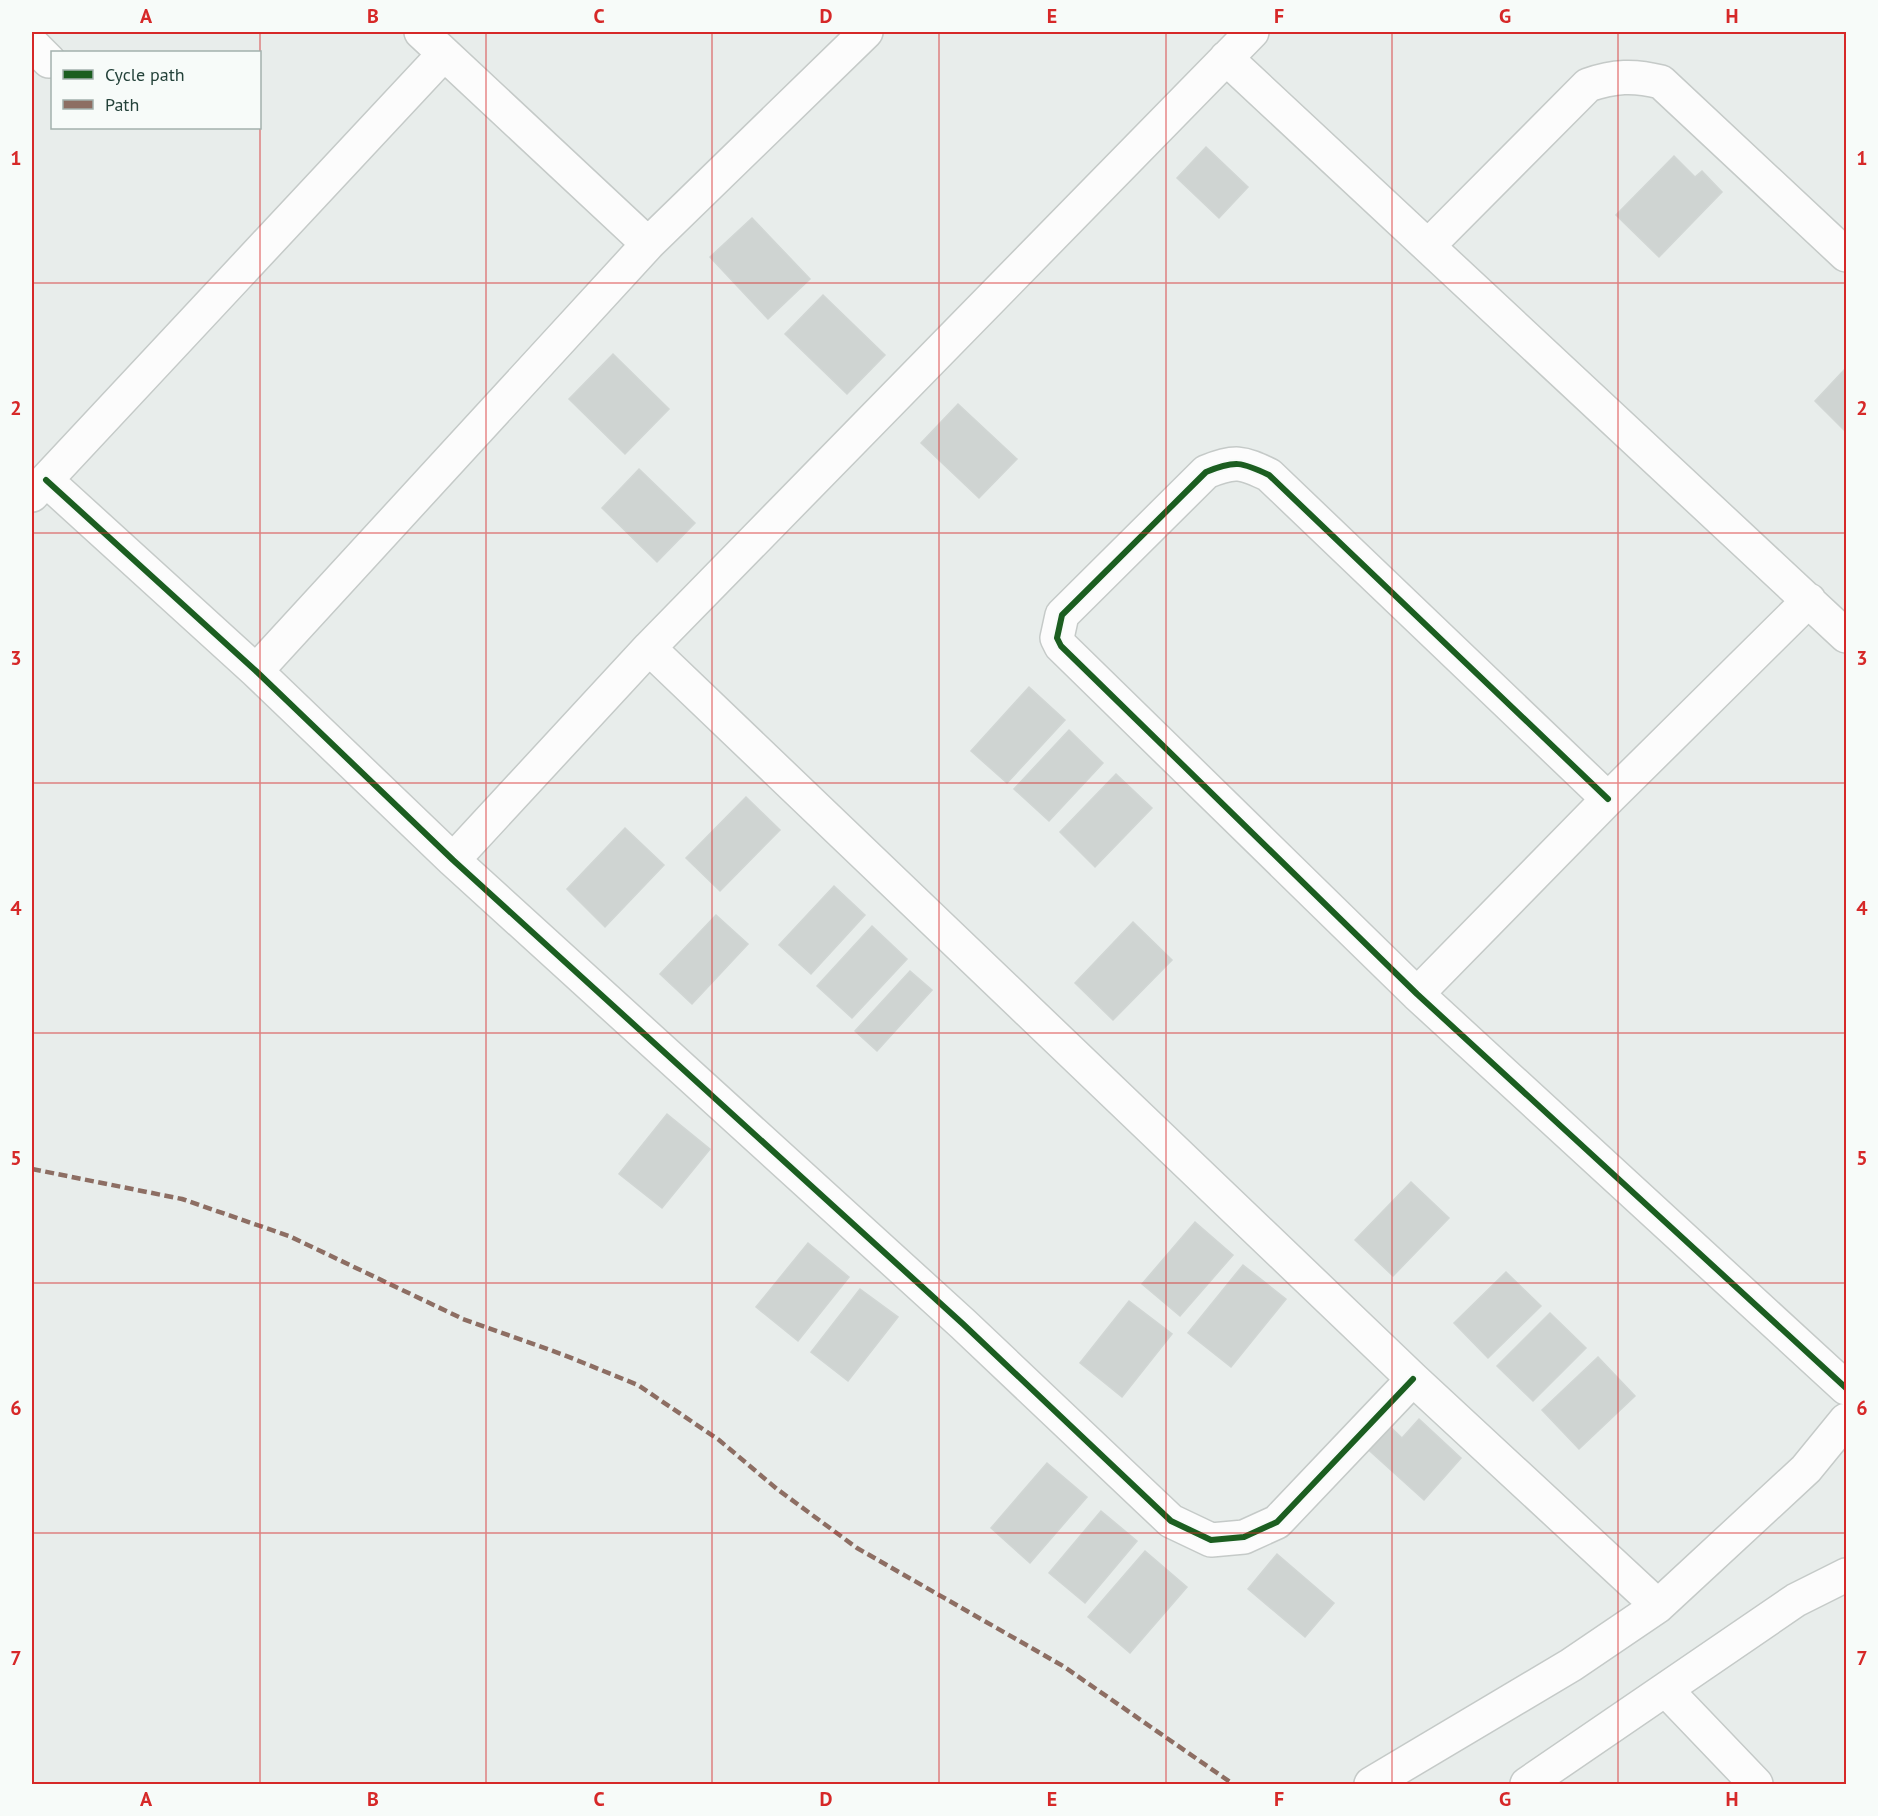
<svg xmlns="http://www.w3.org/2000/svg" width="1878" height="1816" viewBox="0 0 1878 1816" font-family="'PT Sans',sans-serif">
<rect width="100%" height="100%" fill="#e8edeb"/>
<path fill="#cfd4d2" stroke="#d1d6d4" stroke-width="1.5" d="M1206,147L1248,187L1219,218L1177,178Z
M1674,156L1695,177L1702,171L1722,192L1659,257L1616,215Z
M752,218L810,279L768,319L710,257Z
M823,295L885,355L847,394L785,334Z
M613,354L669,409L625,454L569,399Z
M1846,368V432L1815,401Z
M958,404L1017,459L979,498L921,443Z
M639,469L695,523L657,562L602,508Z
M1029,687L1065,720L1007,783L971,751Z
M1069,730L1103,763L1049,821L1014,789Z
M1116,774L1152,808L1095,867L1060,832Z
M746,797L780,830L720,891L686,858Z
M625,828L664,865L605,927L567,889Z
M834,886L865,915L811,974L779,945Z
M716,915L748,944L692,1004L660,974Z
M1133,922L1172,960L1113,1020L1075,983Z
M872,926L907,959L852,1018L817,986Z
M910,971L932,990L877,1051L855,1031Z
M667,1114L710,1149L662,1208L619,1174Z
M1411,1182L1449,1218L1393,1276L1355,1240Z
M1195,1222L1233,1255L1180,1316L1142,1284Z
M808,1243L849,1277L798,1341L756,1307Z
M1243,1265L1286,1299L1231,1367L1188,1333Z
M1506,1272L1541,1306L1488,1358L1454,1323Z
M860,1289L898,1317L848,1381L811,1352Z
M1129,1301L1172,1334L1122,1397L1080,1363Z
M1550,1313L1586,1348L1533,1401L1497,1366Z
M1598,1357L1635,1396L1579,1449L1542,1410Z
M1419,1419L1461,1458L1424,1500L1362,1444L1383,1420L1402,1438Z
M1047,1463L1087,1497L1030,1563L991,1528Z
M1101,1511L1137,1541L1085,1603L1049,1573Z
M1145,1551L1187,1587L1130,1653L1088,1617Z
M1277,1554L1334,1603L1305,1637L1248,1589Z"/>
<g fill="none" stroke-linecap="round" stroke-linejoin="round">
<g stroke="#c5cac8" stroke-width="36">
<path id="minor" d="M421,32L648,244
M32,44L49,61
M1226,58L1846,636
M1428,246L1588,85C1614,76 1634,75 1661,82L1846,255
M46,480L256,671L453,860L963,1324L1171,1521L1211,1540L1244,1537L1277,1522L1413,1379
M32,495L444,54
M649,648L1413,1379L1658,1606
M256,671L648,244L866,32
M1608,799L1269,475C1242,462 1235,460 1206,472L1062,615L1057,638L1061,646L1417,994L1846,1388
M453,860L649,648L1252,32
M1417,994L1608,799L1809,600
M1667,1691L1756,1784
M1371,1784L1571,1665L1658,1606L1806,1469L1846,1420
M1527,1784L1796,1600L1846,1575"/>
</g>
<use href="#minor" stroke="#fcfcfc" stroke-width="33"/>
<path stroke="#8d6e63" stroke-width="4.5" stroke-dasharray="9 4.5" stroke-linecap="butt" d="M32,1169L182,1199L289,1236L463,1319L564,1355L638,1385L719,1440L777,1489L857,1548L1063,1666L1233,1784"/>
<g stroke="#f7fbf9" stroke-width="10">
<path id="cycleway" d="M46,480L256,671L453,860L963,1324L1171,1521L1211,1540L1244,1537L1277,1522L1413,1379
M1608,799L1269,475C1242,462 1235,460 1206,472L1062,615L1057,638L1061,646L1417,994L1846,1388"/>
</g>
<use href="#cycleway" stroke="#1b5e20" stroke-width="6"/>
</g>
<path fill="none" stroke="#d62828" stroke-width="1.5" stroke-opacity="0.55" d="M260,32V52M486,32V1784M712,32V1784M939,32V1784M1166,32V1784M1392,32V1784M1618,32V1784M260,52V128M260,128V1784M32,283H1846M32,533H1846M32,783H1846M32,1033H1846M32,1283H1846M32,1533H1846"/>
<rect width="1878" height="1816" fill="none" stroke="#f7fbf9" stroke-width="66"/>
<rect x="51" y="51" width="210" height="78" fill="#f7fbf9" stroke="#a3b1ad" stroke-width="1.5"/>
<rect x="63" y="70" width="30" height="9" fill="#1b5e20" stroke="#a3b1ad" stroke-width="1.5"/>
<text x="105" y="81" font-size="18" fill="#24423a">Cycle path</text>
<rect x="63" y="100" width="30" height="9" fill="#8d6e63" stroke="#a3b1ad" stroke-width="1.5"/>
<text x="105" y="111" font-size="18" fill="#24423a">Path</text>
<rect x="33" y="33" width="1812" height="1750" fill="none" stroke="#d62828" stroke-width="2"/>
<g font-size="20" text-anchor="middle" font-weight="bold" fill="#d62828">
<text x="146" y="23">A</text>
<text x="373" y="23">B</text>
<text x="599" y="23">C</text>
<text x="826" y="23">D</text>
<text x="1052" y="23">E</text>
<text x="1279" y="23">F</text>
<text x="1505" y="23">G</text>
<text x="1732" y="23">H</text>
<text x="16" y="165">1</text>
<text x="1862" y="165">1</text>
<text x="16" y="415">2</text>
<text x="1862" y="415">2</text>
<text x="16" y="665">3</text>
<text x="1862" y="665">3</text>
<text x="16" y="915">4</text>
<text x="1862" y="915">4</text>
<text x="16" y="1165">5</text>
<text x="1862" y="1165">5</text>
<text x="16" y="1415">6</text>
<text x="1862" y="1415">6</text>
<text x="16" y="1665">7</text>
<text x="1862" y="1665">7</text>
<text x="146" y="1806">A</text>
<text x="373" y="1806">B</text>
<text x="599" y="1806">C</text>
<text x="826" y="1806">D</text>
<text x="1052" y="1806">E</text>
<text x="1279" y="1806">F</text>
<text x="1505" y="1806">G</text>
<text x="1732" y="1806">H</text>
</g>
</svg>
